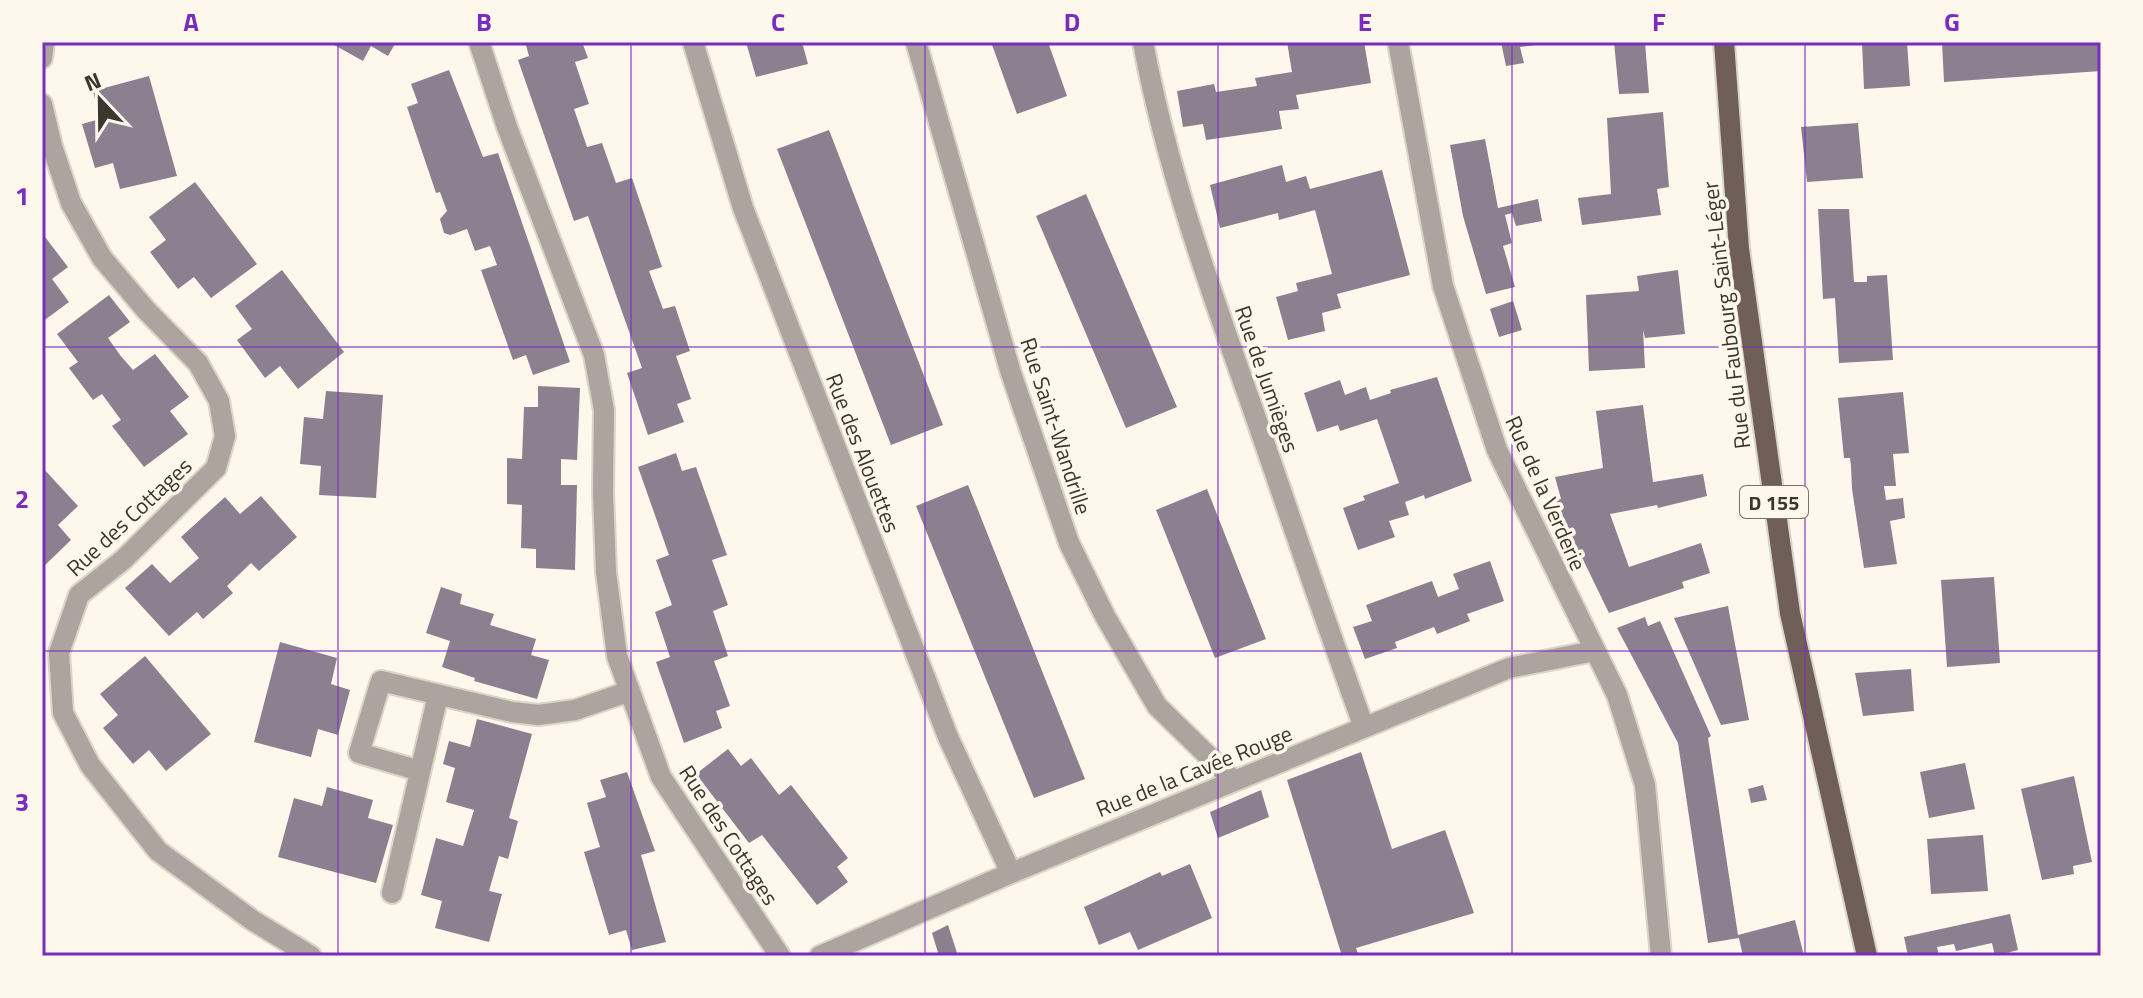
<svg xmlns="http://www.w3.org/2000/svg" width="2143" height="998" viewBox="0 0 2143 998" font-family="'Titillium Web',sans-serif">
<rect width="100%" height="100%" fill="#fef7eb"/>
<path fill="#8b7f90" d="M329,42H396L388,56L371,46L363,61Z
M525,42H582L588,58L575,62L589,104L574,109L587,147L602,143L616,183L632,178L662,267L649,271L663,309L675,306L690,351L676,356L691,399L677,404L684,422L648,435L627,373L642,368L588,216L574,221L518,60L529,56Z
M746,42H802L808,64L756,77Z
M991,42H1048L1067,96L1017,114Z
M1287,42H1364L1371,83L1296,95L1299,109L1279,111L1282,129L1206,140L1203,124L1183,127L1177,91L1214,84L1216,92L1257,86L1255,78L1292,72Z
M1501,42H1543V44L1520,47L1524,63L1506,66Z
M1614,42H1645L1649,93L1619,94Z
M1862,42H1907L1910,86L1864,89Z
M1942,42H2101V71L1944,82Z
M449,70L483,157L498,153L570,362L533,375L526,355L513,360L481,270L497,265L490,246L475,251L467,229L450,235L444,233L440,219L447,211L440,192L436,193L407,107L418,103L411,84Z
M149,76L177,176L120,189L113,163L95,168L82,124L100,119L93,91Z
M1663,112L1669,187L1657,189L1661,215L1582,225L1578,198L1611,194L1607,118Z
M1858,123L1863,178L1807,182L1801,127Z
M829,130L943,425L891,445L777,149Z
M1485,139L1498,208L1538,199L1542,221L1516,226L1512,213L1505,215L1512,243L1503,246L1515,287L1486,294L1463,216L1450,145Z
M1282,165L1286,182L1306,176L1310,189L1382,170L1410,275L1337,294L1341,308L1322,313L1325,331L1288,340L1276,297L1298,291L1296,283L1332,274L1315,210L1279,220L1278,213L1220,228L1210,185Z
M195,182L257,264L211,298L194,277L178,289L150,252L166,240L149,217Z
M1086,194L1177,407L1126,428L1036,216Z
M1818,209H1849L1854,282H1867V276L1887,275L1893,360L1839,363L1835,298L1823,299Z
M42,233L68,267L52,279L69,302L42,322Z
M282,270L344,352L298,389L280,366L265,378L237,340L252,329L235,306Z
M1678,270L1685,334L1645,338L1643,330L1645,368L1589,371L1586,295L1639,291L1637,276Z
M109,295L130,322L108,338L120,355L133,370L155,354L189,397L170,411L188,434L144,467L112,426L121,420L102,394L93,400L69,368L78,362L57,334Z
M1513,301L1522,330L1499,337L1490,309Z
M1437,377L1472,481L1425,499L1424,495L1405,502L1409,515L1389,521L1395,537L1358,550L1343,508L1365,500L1363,496L1399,483L1377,419L1340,431L1338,425L1317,432L1304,393L1340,380L1345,395L1366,387L1370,400L1391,393L1390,390Z
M538,386L580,388L577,460L561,459V485H577L575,570L536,568V549L521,548L522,505L507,504V458L522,459L524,407H538Z
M326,391L383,395L376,498L319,495L321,466L300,464L304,417L323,419Z
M1903,392L1909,453L1893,454L1896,486H1884L1886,500L1903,498L1905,518L1890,521L1897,564L1864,568L1852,489L1851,466L1850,458H1844L1838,398Z
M1643,405L1653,482L1703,474L1707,496L1658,508L1657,505L1610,514L1629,567L1701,543L1710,573L1682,582L1684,588L1609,613L1556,504L1555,500L1561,499L1555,477L1603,468L1596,411Z
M676,453L682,471L696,467L727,555L712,560L728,605L713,611L728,656L714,661L730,706L716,711L722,728L684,743L656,662L670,657L655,612L672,605L656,560L669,555L638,467Z
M42,467L78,506L58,525L71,540L42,568Z
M968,485L1085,779L1034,798L916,506Z
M1207,489L1266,639L1215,658L1156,510Z
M261,496L297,537L259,571L251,563L227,586L233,593L203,619L197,612L169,636L125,588L152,564L170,583L199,558L181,537L225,497L240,514Z
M1490,561L1504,601L1467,614L1470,621L1437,634L1434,627L1395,642L1397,648L1365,659L1353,627L1372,621L1366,605L1432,581L1438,597L1459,589L1453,574Z
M1994,577L2000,663L1947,667L1941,580Z
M441,587L462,594L460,604L494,614L490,625L536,639L531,655L549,660L537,699L474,681L475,678L442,667L450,641L426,633Z
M1728,606L1749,720L1721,725L1674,618Z
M1645,617L1648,626L1660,621L1711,736L1708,738L1738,935L1795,920L1804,956H1743L1739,938L1708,943L1678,743L1617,628Z
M280,642L337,658L331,684L350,690L338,735L318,729L311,757L254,742Z
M145,656L211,734L166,771L149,750L133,764L103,728L118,715L100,694Z
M1911,669L1914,711L1863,716L1855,673Z
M477,719L532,734L509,818L518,821L508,859L499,856L489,891L502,894L489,942L435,928L442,901L421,895L436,838L463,846L474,810L446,802L455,768L443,764L449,741L470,747Z
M728,749L741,766L751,758L779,795L791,785L848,858L837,867L848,882L817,905L762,835L749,843L696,774Z
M1361,752L1392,849L1445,830L1474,913L1356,948L1359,956H1342L1287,780Z
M1965,763L1975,809L1929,818L1920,772Z
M627,772L655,851L641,855L666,942L632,950L626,930L609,935L584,852L600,847L587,803L606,797L600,780Z
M2074,776L2092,862L2073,866L2074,874L2042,880L2021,789Z
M1763,785L1767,800L1751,803L1748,789Z
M327,787L373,800L368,818L393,825L376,883L278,857L294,798L322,806Z
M1261,790L1269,817L1218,838L1210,812Z
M1983,835L1988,891L1931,894L1927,839Z
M1190,864L1212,918L1138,950L1130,932L1099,945L1084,907L1160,872L1162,876Z
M2010,914L2018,950L1995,956L1992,943L1956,951L1954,944L1937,947L1939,956H1908L1904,937Z
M948,925L958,956H939L932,933Z"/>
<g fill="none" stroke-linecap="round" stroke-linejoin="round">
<g stroke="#dbd4c9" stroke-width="24">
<path id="street" d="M479,42L507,127L594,355L604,410L603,492L606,572L617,656L661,777L780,956
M693,42L743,208L948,737L1011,873
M916,42L1010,370L1069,543L1105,616L1157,706L1234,781
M1143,42C1166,166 1208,283 1250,401C1288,510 1324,619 1364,727
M1398,42L1443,286L1497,450L1617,695L1645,785L1661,956
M42,58L44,42
M42,104L52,146L71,203L102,258L146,310L198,363L219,401L225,436L216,468L123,560L79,595L59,653L63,713L90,765L158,851L252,920L311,956
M420,771L359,753L381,681L512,712L538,715L575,710L630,691
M392,893L438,695
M820,956L1011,873L1509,668L1594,651"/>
</g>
<g stroke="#dbd4c9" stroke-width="24">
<path id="primary" d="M1724,42L1739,249L1790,613L1867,956"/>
</g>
<use href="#street" stroke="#ada49f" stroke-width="20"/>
<use href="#primary" stroke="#6f5f56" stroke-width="20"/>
</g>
<path fill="none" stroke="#7b2cbf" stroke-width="2" stroke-opacity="0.55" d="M338,42V956M631,42V956M925,42V956M1218,42V956M1512,42V956M1805,42V956M42,347H2101M42,651H2101"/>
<g text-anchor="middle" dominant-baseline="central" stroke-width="7" stroke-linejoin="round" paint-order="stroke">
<rect fill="#fef7eb" stroke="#767167" stroke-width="2" x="1740" y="486" width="68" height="32" rx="6"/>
<g font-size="20" font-weight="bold" fill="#3b372f">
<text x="1774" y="502">D 155</text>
</g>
<g font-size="22" fill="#3b372f" stroke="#fef7eb">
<text transform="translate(1726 315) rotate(-97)">Rue du Faubourg Saint-Léger</text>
<text transform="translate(1267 379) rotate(71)">Rue de Jumièges</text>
<text transform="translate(1056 426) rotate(72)">Rue Saint-Wandrille</text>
<text transform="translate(863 453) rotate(69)">Rue des Alouettes</text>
<text transform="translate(1546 493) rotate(66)">Rue de la Verderie</text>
<text transform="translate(129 517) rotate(-43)">Rue des Cottages</text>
<text transform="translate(1194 771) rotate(-22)">Rue de la Cavée Rouge</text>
<text transform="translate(729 835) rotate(57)">Rue des Cottages</text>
</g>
</g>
<rect width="2143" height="998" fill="none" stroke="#fef7eb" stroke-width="88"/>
<g transform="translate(100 100) rotate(338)" stroke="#fef7eb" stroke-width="6" paint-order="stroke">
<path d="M0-6L14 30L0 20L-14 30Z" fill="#3b372f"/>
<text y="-12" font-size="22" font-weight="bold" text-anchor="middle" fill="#3b372f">N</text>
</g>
<rect x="44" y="44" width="2055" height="910" fill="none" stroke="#7b2cbf" stroke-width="3"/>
<g font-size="26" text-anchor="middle" font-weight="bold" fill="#7b2cbf">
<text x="191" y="31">A</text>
<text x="484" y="31">B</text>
<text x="778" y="31">C</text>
<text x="1072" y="31">D</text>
<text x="1365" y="31">E</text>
<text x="1659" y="31">F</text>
<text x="1952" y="31">G</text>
<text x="22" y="205">1</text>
<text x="22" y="508">2</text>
<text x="22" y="811">3</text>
</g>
</svg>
